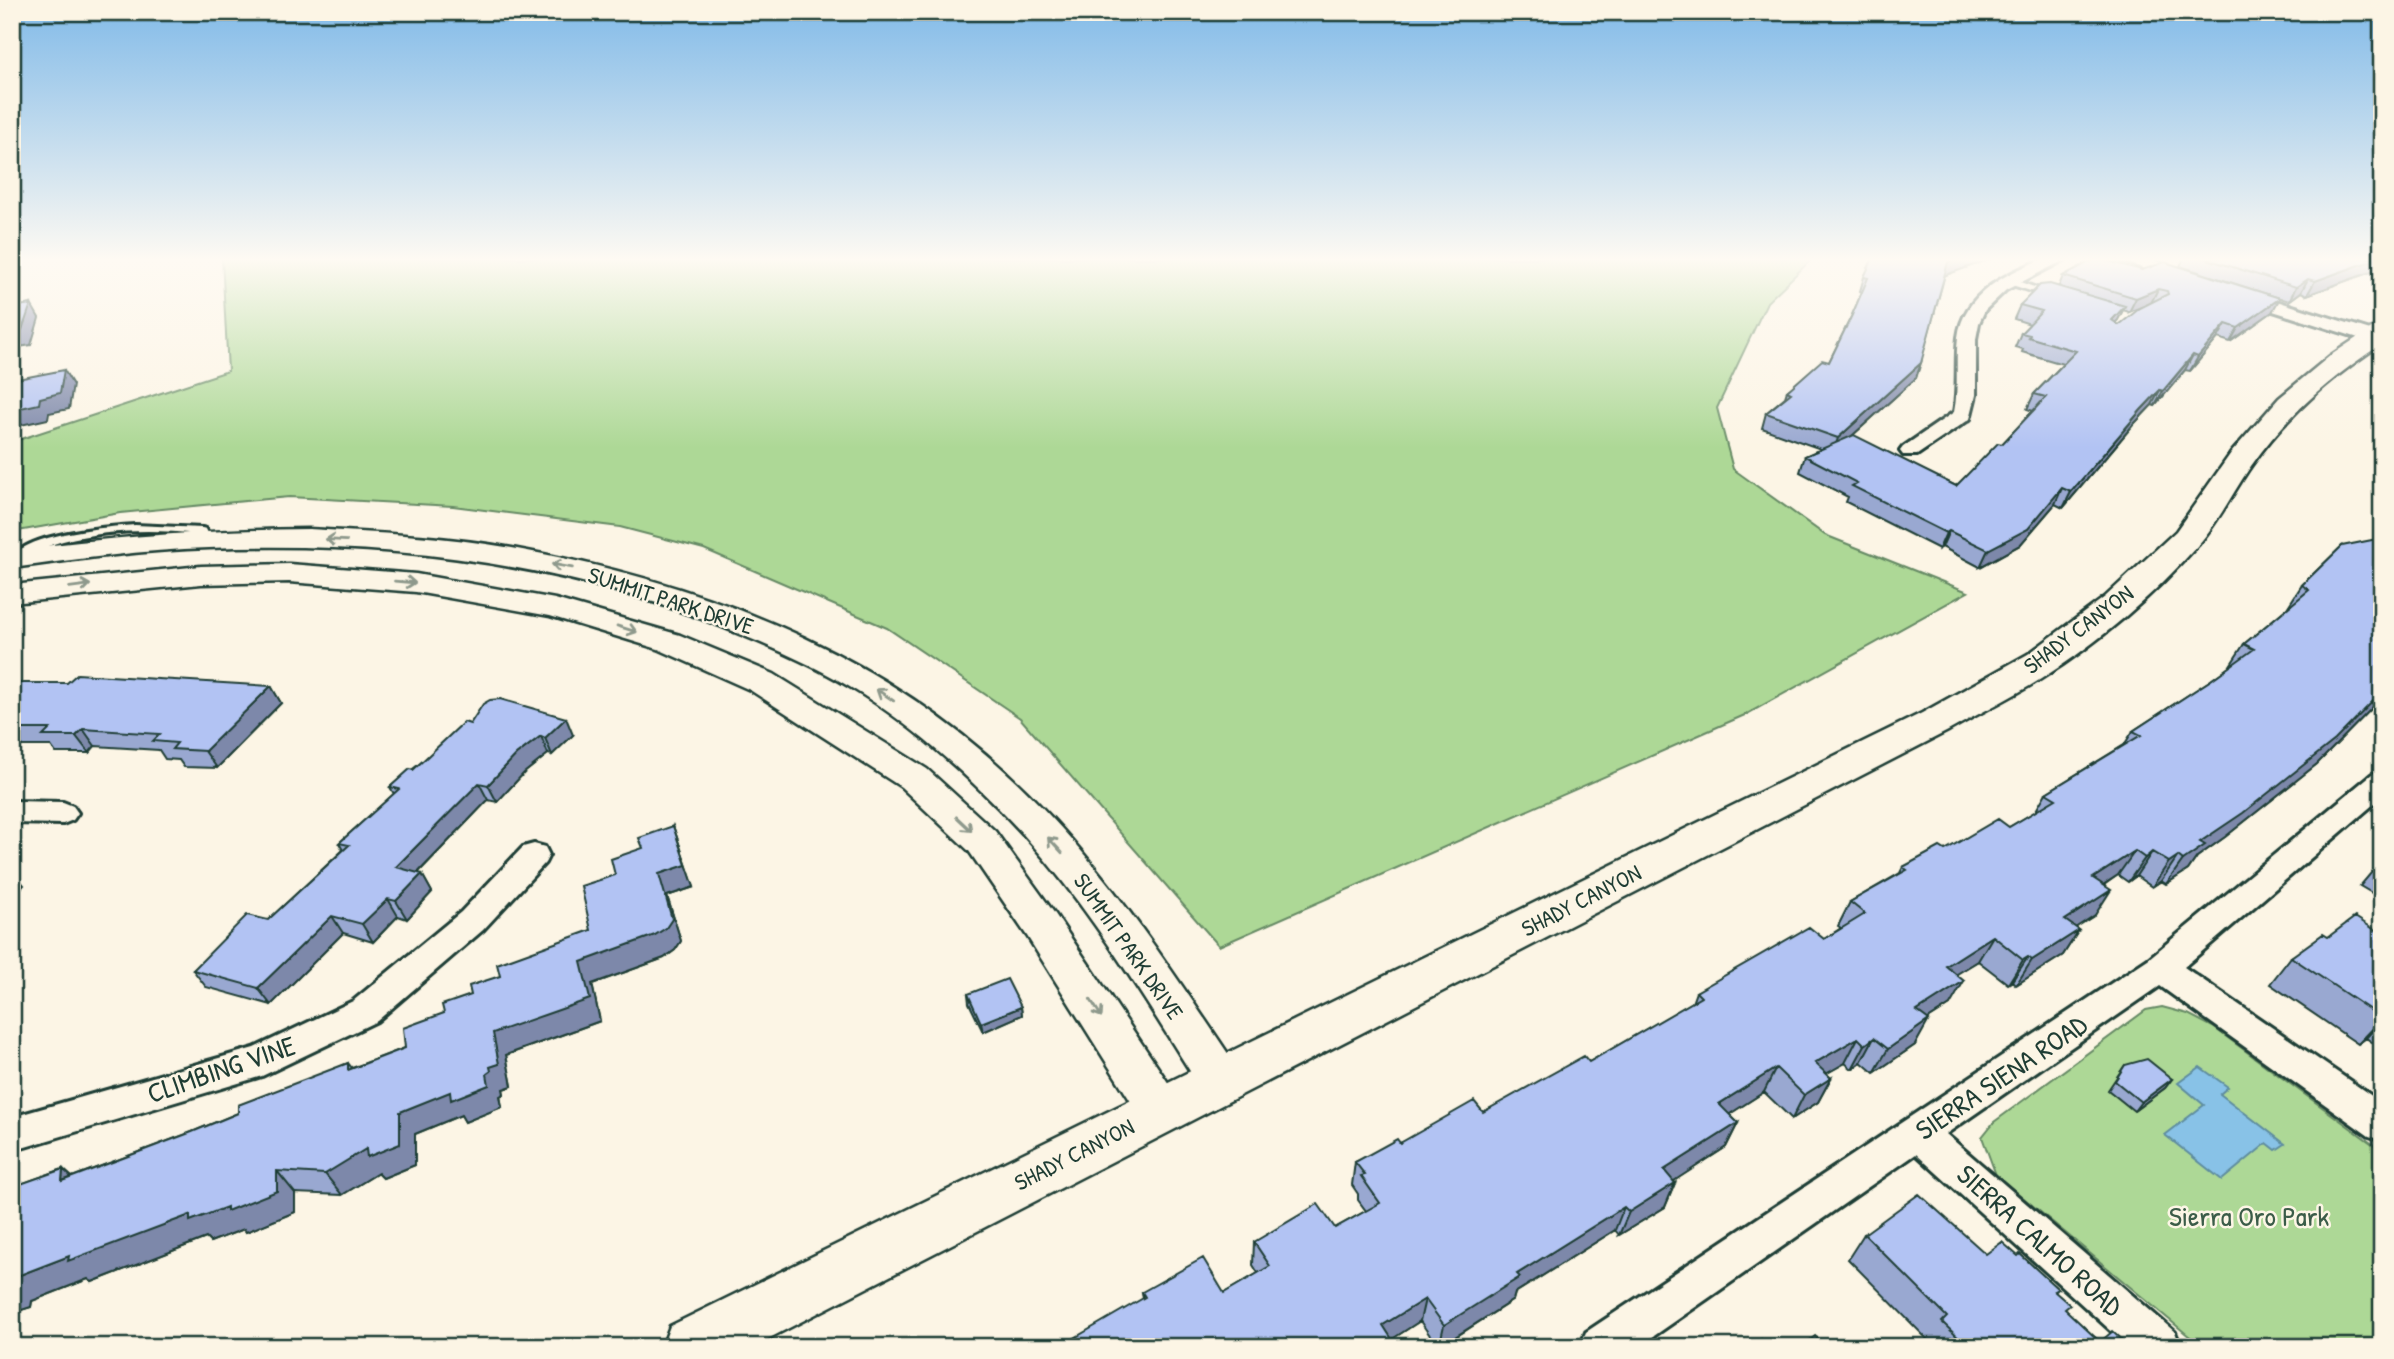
<svg xmlns="http://www.w3.org/2000/svg" width="2394" height="1359" viewBox="0 0 2394 1359" font-family="'Patrick Hand',sans-serif">
<rect width="100%" height="100%" fill="#fcf5e5"/>
<filter id="ink" filterUnits="userSpaceOnUse"><feTurbulence type="fractalNoise" baseFrequency=".0143" numOctaves="2"/><feDisplacementMap in="SourceGraphic" scale="14" xChannelSelector="R" yChannelSelector="G"/><feConvolveMatrix kernelMatrix="1 2 1 2 8 2 1 2 1" color-interpolation-filters="sRGB"/></filter>
<g filter="url(#ink)">
<path fill="#add896" stroke="#668a65" stroke-width="2" d="M222,258H1813L1767,302L1717,408L1733,469L1825,535L1968,592L1747,714L1219,946L1020,718L887,628L704,549L620,527L453,506L289,497L120,513L12,532V442L228,371Z
M2162,1007L2188,1014L2213,1027L2382,1151V1347H2202L1996,1175L1982,1137L1994,1122L2146,1010Z"/>
<path fill="#88c2e7" stroke="#5e8d9f" stroke-width="2" d="M2200,1067L2228,1087L2220,1094L2285,1144L2276,1150L2267,1143L2222,1180L2165,1135L2204,1105L2178,1083Z"/>
<g fill="none" stroke-linecap="round" stroke-linejoin="round">
<g stroke="#1f3d34" stroke-width="6">
<path id="service" d="M2006,279H2012L2056,295L2049,297L2006,283Z
M135,525L202,528L206,529L211,539L206,542L202,541L198,534C153,529 107,530 63,541C49,545 36,551 22,555L17,552C41,533 104,527 135,525Z"/>
</g>
<g stroke="#1f3d34" stroke-width="6">
<path id="minor" d="M2045,258H2068L2006,290L1985,310L1979,323L1976,339V395L1970,419L1917,455H1903L1900,451L1903,447L1954,412C1959,387 1955,362 1958,337C1964,292 2008,273 2045,258Z
M2121,258H2146L2190,273L2192,277L2184,282L2178,281L2123,261Z
M2244,291L2380,333L2382,339L2374,342L2368,341L2238,300L2235,296Z
M2382,771V797L2184,967L2382,1103V1140L2369,1136L2160,986L1946,1134L2175,1332L2181,1347H2129L1916,1154L1638,1347H1580L1586,1332L2148,959L2372,774Z
M12,801L63,802L73,806L78,813L73,820L63,824L12,823Z
M534,844L545,847L549,855L545,863L483,930L377,1021L262,1076L12,1151V1117L254,1048L353,1001L461,912L523,847Z"/>
</g>
<g stroke="#1f3d34" stroke-width="5">
<path id="tertiary" d="M309,529C377,533 445,536 512,548C718,585 907,661 1051,817C1122,893 1179,981 1237,1067L1244,1081L1237,1095L1221,1101L1205,1095C1148,1005 1094,913 1023,834C976,783 921,732 863,695C827,672 788,654 749,638C579,564 394,541 209,548C143,550 78,559 12,568V550C111,537 209,530 309,529Z
M289,564L416,574L555,599L680,635L774,674L927,769L995,831L1055,914L1177,1096L1184,1110L1177,1124L1161,1130L1145,1124L1027,936L969,851L901,787L750,690L658,649L550,616L416,592L289,582L201,584L12,603V585L201,566Z"/>
</g>
<g stroke="#1f3d34" stroke-width="5">
<path id="secondary" d="M2382,324V344C2331,377 2286,416 2251,466C2233,492 2219,521 2198,545C2153,596 2098,643 2041,679C2011,698 1979,713 1948,731L752,1347H662L670,1326L1922,713L2028,654L2105,597L2176,531L2231,453L2279,398L2331,355L2373,327Z"/>
</g>
<use href="#service" fill="#fcf5e5" fill-rule="evenodd"/>
<use href="#minor" fill="#fcf5e5" fill-rule="evenodd"/>
<use href="#tertiary" fill="#fcf5e5" fill-rule="evenodd"/>
<use href="#secondary" fill="#fcf5e5" fill-rule="evenodd"/>
</g>
<path fill="#99a8d1" stroke="#1f3d34" stroke-width="2" fill-rule="evenodd" d="M1873,258H1993L1945,275L1916,378L1852,436L1956,486L2002,444L2033,411L2027,409L2034,394L2063,364L2022,352L2023,349L2015,347L2021,333L2030,324L2014,319L2020,305L2059,286L2063,276L2096,258L2272,312L2230,342L2218,338L2190,371L2185,370L2155,406L2152,405L2133,425L2063,508L2055,504L2020,545L1980,567L1942,547L1939,549L1846,502L1848,497L1800,472L1805,456L1821,449L1762,428L1766,413L1785,397L1787,391L1829,362L1852,315L1862,292L1860,291L1864,277ZM2151,303L2119,325L2116,323L2123,310L2129,312Z
M2184,258H2382V268L2307,295L2301,292L2289,301L2180,266Z
M2342,546L2379,701L2317,764L2225,837L2197,857L2188,870L2166,884L2161,881L2152,887L2136,876L2128,882L2118,875L2104,885L2095,915L2075,927L2079,930L2063,955L2016,985L2012,981L2008,984L1978,961L1956,974L1950,1005L1928,1019L1915,1045L1874,1073L1861,1062L1852,1069L1845,1063L1826,1073L1831,1078L1818,1102L1792,1119L1764,1092L1729,1114L1738,1123L1726,1147L1673,1181L1675,1183L1665,1207L1619,1235L1615,1230L1515,1293L1513,1300L1440,1347H1438L1420,1321L1392,1339L1143,1299L1142,1292L1224,1293L1258,1273L1253,1265L1254,1242L1335,1228L1366,1211L1358,1200V1194L1352,1185L1355,1162L1400,1143L1483,1112L1589,1062L1692,1003L1696,992L1824,939L1841,928L1838,926L1850,902L1900,873L1903,867L1945,850L2009,827L2035,812L2046,793L2124,745L2133,731L2211,680L2229,667L2244,644L2287,608L2302,585Z
M12,683L271,686L281,703L217,768L184,767L179,760L165,759L159,750L95,746L89,753H56L51,746H12Z
M470,724L573,735L552,755L548,754L524,773L497,802L488,800L418,873L422,874L432,892L407,919L398,916L373,942L343,933L271,1005L206,987L193,970L268,920L343,850L339,843L394,794L390,787Z
M673,826L694,887L667,896L681,941L675,950L664,958L592,984L600,1021L506,1055L512,1086L503,1089L504,1094L500,1096L502,1107L465,1122L461,1115L415,1134V1165L383,1178L378,1173L342,1195L295,1193V1212L246,1232L244,1229L210,1242L206,1238L92,1282L88,1279L32,1301L31,1307L12,1313V1178H14L21,1184L63,1169L72,1177L192,1132L238,1113L348,1063L352,1068L405,1048L444,1013L500,976L591,930L615,875L643,848Z
M2382,860V899L2360,886Z
M2382,928V1049L2366,1038L2358,1044L2270,984L2291,957L2328,937L2377,931Z
M968,994L1021,1007L1022,1015L983,1032L969,1003Z
M2125,1065L2172,1079L2165,1088L2134,1111L2108,1090Z
M1864,1234L1986,1254L2018,1256L2058,1289L2055,1292L2065,1310L2100,1342L2130,1347H1924L1923,1346L1928,1340L1848,1259Z"/>
<path fill="#7d88aa" stroke="#1f3d34" stroke-width="2" d="M1960,258H1993L1943,276L1948,262Z
M2379,258H2382V268L2307,295L2315,281Z
M2308,279L2301,292L2289,301L2296,287Z
M2158,289L2151,303L2129,312L2136,298Z
M2280,298L2272,312L2230,342L2238,328Z
M31,304L39,318L31,345L12,348V332Z
M2125,306L2118,320L2105,334L2112,320Z
M2226,324L2218,338L2190,371L2198,357Z
M2193,355L2185,370L2155,406L2163,391Z
M1921,363L1916,378L1833,453L1838,438Z
M64,370L73,385L69,409L49,413L48,419L12,427V410L40,398Z
M2160,390L2152,405L2133,425L2063,508L2071,492L2141,410Z
M2062,488L2055,504L2020,545L1980,567L1988,550Z
M1949,531L1942,547L1939,549L1946,533Z
M271,686L281,703L217,768L205,751Z
M2382,692V697L2379,701L2317,764L2225,837L2197,857L2188,870L2166,884L2183,860L2200,842Z
M566,718L573,735L552,755L545,738Z
M83,729L95,746L89,753L76,736Z
M541,736L548,754L524,773L497,802L488,785L516,755Z
M479,783L488,800L406,885L396,867Z
M673,826L694,887L667,896L681,941L675,950L664,958L592,984L600,1021L506,1055L512,1086L503,1089L504,1094L500,1096L502,1107L465,1122L461,1115L415,1134V1165L383,1178L378,1173L342,1195L325,1174L400,1112L487,1074L490,1067L493,1033L581,962L659,874Z
M2135,851L2118,875L2077,902L2093,878Z
M2152,852L2136,876L2128,882L2145,858Z
M2178,856L2161,881L2152,887L2169,862Z
M12,871L24,885L12,898Z
M422,874L432,892L407,919L396,901Z
M2111,890L2095,915L2049,945L2065,920Z
M388,899L398,916L373,942L362,924Z
M332,916L343,933L271,1005L258,988Z
M2079,930L2063,955L2016,985L2032,960Z
M1993,936L1978,961L1931,990L1946,966Z
M2028,957L2012,981L2008,984L2023,960Z
M1964,981L1950,1005L1903,1035L1917,1011Z
M1021,1007L1022,1015L983,1032L981,1023Z
M2382,1019V1021L2366,1038L2358,1044Z
M1929,1020L1915,1045L1874,1073L1888,1049Z
M1858,1038L1845,1063L1803,1087L1815,1063Z
M1874,1038L1861,1062L1852,1069L1865,1045Z
M1776,1068L1764,1092L1708,1128L1719,1104Z
M1831,1078L1818,1102L1792,1119L1804,1095Z
M2172,1079L2165,1088L2134,1111L2141,1102Z
M1738,1123L1726,1147L1654,1194L1664,1170Z
M63,1169L85,1190L62,1181Z
M277,1171L295,1193V1212L246,1232L244,1229L210,1242L206,1238L92,1282L88,1279L32,1301L31,1307L12,1313V1278L69,1256L190,1215Z
M14,1178L37,1199L12,1187Z
M1675,1183L1665,1207L1619,1235L1629,1212Z
M1624,1207L1615,1230L1515,1293L1513,1300L1439,1347L1444,1325L1517,1274Z
M1425,1299L1420,1321L1380,1347L1383,1325Z"/>
<path fill="#b2c3f3" stroke="#1f3d34" stroke-width="2" d="M1873,258H1960L1948,262L1921,363L1838,438L1766,413L1791,393L1787,391L1822,360L1829,362L1852,315L1868,278L1864,277Z
M2096,258L2142,270L2165,262L2280,298L2238,328L2226,324L2198,357L2193,355L2163,391L2160,390L2141,410L2071,492L2062,488L2028,529L1988,550L1949,531L1946,533L1852,486L1857,483L1805,456L1854,435L1956,486L1998,443L2002,444L2046,397L2034,394L2076,351L2028,337L2030,335L2021,333L2042,311L2020,305L2040,285L2050,284L2125,306L2112,320L2119,325L2140,308L2168,294L2167,291L2158,289L2136,298L2063,276Z
M2204,258H2379L2315,281L2308,279L2296,287Z
M31,304L22,330L12,332V307Z
M64,370L60,393L40,398L39,404L12,410V380Z
M2382,538V692L2335,740L2243,813L2200,842L2205,845L2183,860L2178,856L2169,862L2152,852L2145,858L2135,851L2093,878L2111,890L2065,920L2079,930L2032,960L2028,957L2023,960L1993,936L1946,966L1964,981L1917,1011L1929,1020L1888,1049L1874,1038L1865,1045L1858,1038L1815,1063L1831,1078L1804,1095L1776,1068L1719,1104L1738,1123L1664,1170L1675,1183L1629,1212L1624,1207L1517,1274L1520,1277L1444,1325L1425,1299L1383,1325L1397,1347H1059L1145,1297L1142,1292L1203,1258L1224,1293L1270,1266L1254,1242L1318,1204L1335,1228L1380,1203L1361,1176L1365,1175L1355,1162L1397,1139L1400,1143L1474,1101L1483,1112L1584,1056L1589,1062L1701,997L1696,992L1809,927L1824,939L1865,914L1850,902L1907,870L1903,867L1940,847L1945,850L1998,819L2009,827L2056,799L2046,793L2141,735L2133,731L2211,680L2254,649L2244,644L2309,590L2302,585L2342,546Z
M77,674L271,686L205,751L172,749L177,743L153,741L160,734L83,729L76,736H43L50,729H12V683H67Z
M500,699L566,718L545,738L541,736L516,755L488,785L479,783L396,867L422,874L396,901L388,899L362,924L332,916L258,988L193,970L247,915L268,920L349,845L339,843L399,789L390,787L410,769L413,770L464,722L470,724L483,704L490,700Z
M673,826L686,865L659,874L672,919L666,928L655,935L581,962L590,999L493,1033L499,1064L490,1067L491,1071L487,1074L489,1085L451,1100L450,1092L400,1112V1144L367,1157L366,1149L325,1174L277,1171V1191L227,1211V1207L190,1221V1215L68,1261L69,1256L12,1278V1178H14L12,1187L63,1169L62,1181L192,1132L238,1113V1105L306,1079L348,1063V1070L405,1048L403,1028L444,1013L442,1005L471,995L469,986L500,976L497,964L591,930L581,886L615,875L611,859L643,848L639,838Z
M2355,917L2377,931L2382,928V1018L2291,957L2323,934L2328,937Z
M1007,979L1021,1007L981,1023L968,994Z
M2147,1059L2172,1079L2141,1102L2115,1081L2125,1065Z
M1919,1194L1986,1254L2002,1242L2018,1256L2020,1254L2058,1289L2054,1291L2070,1305L2065,1309L2100,1342L2113,1331L2130,1347H1968L1942,1322L1947,1317L1864,1234Z
M1815,1336L1825,1347H1801Z
M1761,1339L1768,1347H1750Z"/>
<defs><path id="oneway-shaft" d="M-6 0H5M1.5-3L5.5 0L1.5 3" fill="none" stroke-width="1.6" stroke-linecap="round" stroke-linejoin="round" transform="scale(1.75)"/></defs>
<g stroke="#8e998c">
<use href="#oneway-shaft" transform="translate(336 540) rotate(-177)"/>
<use href="#oneway-shaft" transform="translate(562 566) rotate(-170)"/>
<use href="#oneway-shaft" transform="translate(405 582) rotate(5)"/>
<use href="#oneway-shaft" transform="translate(80 586) rotate(-7)"/>
<use href="#oneway-shaft" transform="translate(627 629) rotate(17)"/>
<use href="#oneway-shaft" transform="translate(885 695) rotate(-146)"/>
<use href="#oneway-shaft" transform="translate(964 824) rotate(43)"/>
<use href="#oneway-shaft" transform="translate(1055 845) rotate(-133)"/>
<use href="#oneway-shaft" transform="translate(1096 1008) rotate(57)"/>
</g>
</g>
<linearGradient id="sky" x2="0" y2="1"><stop stop-color="#81bae8"/><stop offset="0.58" stop-color="#fefaf3"/><stop offset="1" stop-color="#fefaf3" stop-opacity="0"/></linearGradient>
<rect width="2394" height="448" fill="url(#sky)"/>
<g text-anchor="middle" dominant-baseline="central" stroke-width="5" stroke-linejoin="round" paint-order="stroke">
<g font-size="23" fill="#1f3d34" stroke="#fcf5e5">
<text transform="translate(671 600) rotate(18)">SUMMIT PARK DRIVE</text>
<text transform="translate(2078 629) rotate(-37)">SHADY CANYON</text>
<text transform="translate(1581 900) rotate(-27)">SHADY CANYON</text>
<text transform="translate(1129 946) rotate(55)">SUMMIT PARK DRIVE</text>
<text transform="translate(1074 1154) rotate(-27)">SHADY CANYON</text>
</g>
<g font-size="28" fill="#1f3d34" stroke="#fcf5e5">
<text transform="translate(221 1069) rotate(-19)">CLIMBING VINE</text>
<text transform="translate(2001 1077) rotate(-34)">SIERRA SIENA ROAD</text>
<text transform="translate(2040 1240) rotate(42)">SIERRA CALMO ROAD</text>
</g>
<g font-size="28" fill="#3b5c48" stroke="#fcf5e5">
<text x="2249" y="1216">Sierra Oro Park</text>
</g>
</g>
<rect width="2394" height="1359" fill="none" stroke="#fcf5e5" stroke-width="42"/>
<rect x="21" y="21" width="2352" height="1317" fill="none" stroke="#1f3d34" stroke-width="2.5" filter="url(#ink)"/>
</svg>
